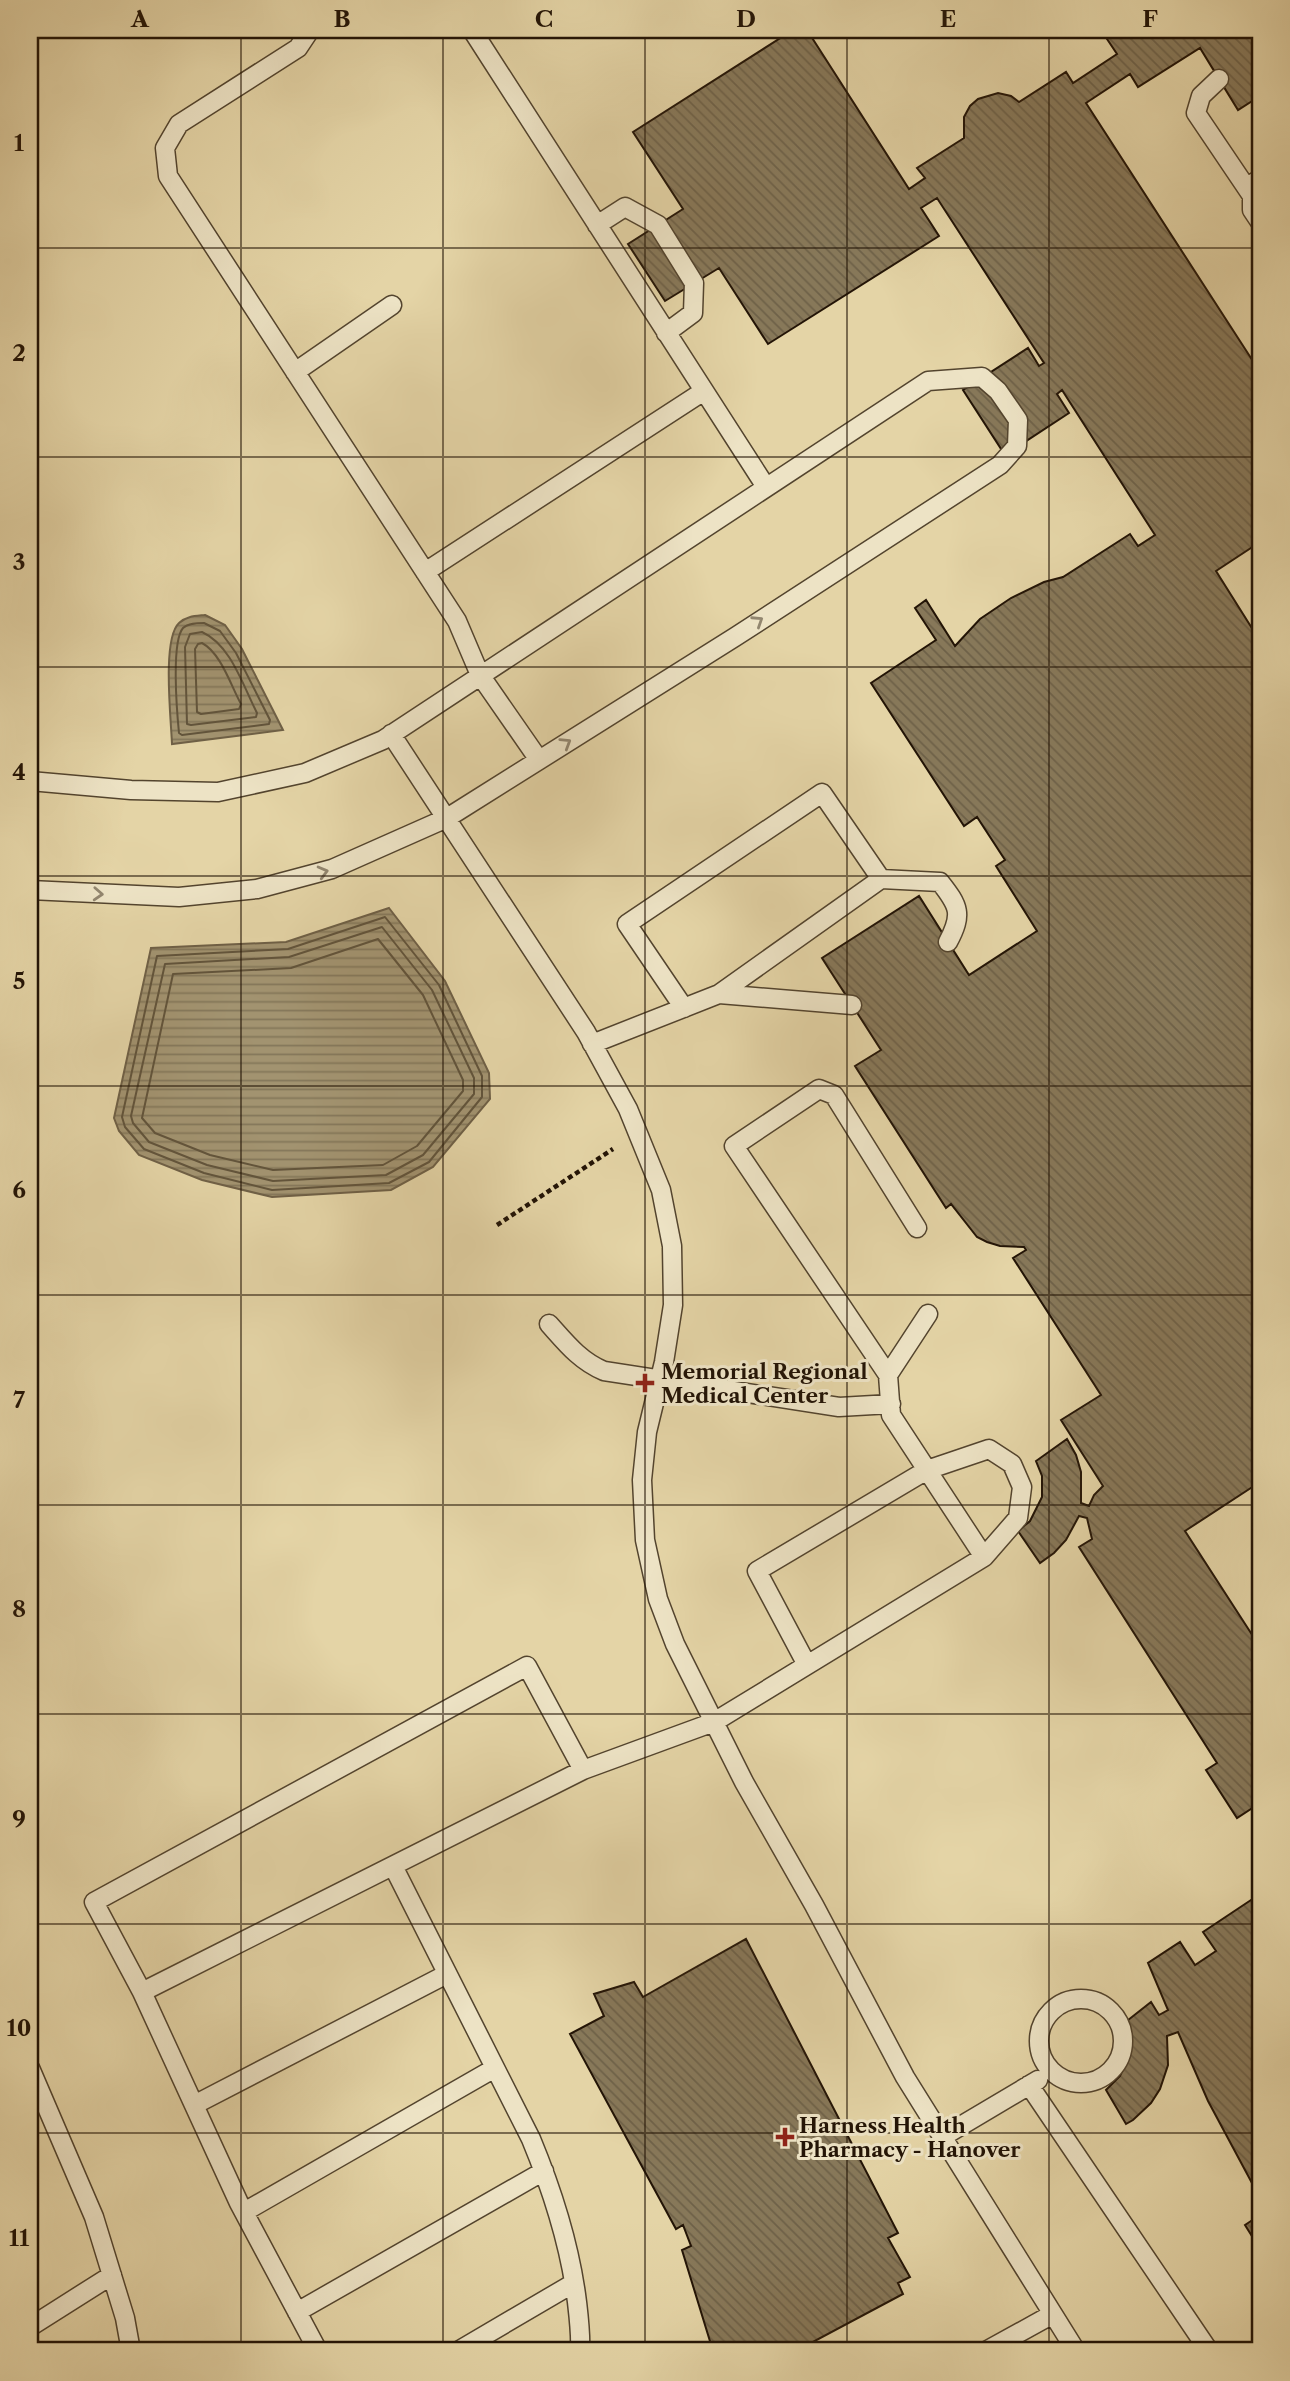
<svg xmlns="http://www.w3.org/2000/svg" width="1290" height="2381" viewBox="0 0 1290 2381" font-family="'Libre Caslon Text',serif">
<defs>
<pattern id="water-rules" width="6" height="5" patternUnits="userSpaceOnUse" patternTransform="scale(1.75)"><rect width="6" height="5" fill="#a29370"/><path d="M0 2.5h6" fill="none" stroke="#84775a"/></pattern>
<pattern id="building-back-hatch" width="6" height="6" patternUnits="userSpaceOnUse" patternTransform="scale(1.75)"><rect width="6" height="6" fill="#877859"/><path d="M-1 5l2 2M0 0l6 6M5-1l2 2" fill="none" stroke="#6e6148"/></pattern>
</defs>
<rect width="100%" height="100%" fill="#e4d4a6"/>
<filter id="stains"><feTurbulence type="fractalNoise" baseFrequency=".00286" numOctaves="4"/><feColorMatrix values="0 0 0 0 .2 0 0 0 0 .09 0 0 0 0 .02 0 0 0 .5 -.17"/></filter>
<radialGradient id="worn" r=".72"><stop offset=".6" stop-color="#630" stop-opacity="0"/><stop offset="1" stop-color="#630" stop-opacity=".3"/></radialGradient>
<path fill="url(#water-rules)" stroke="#6f6046" stroke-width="2" d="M205,615L225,625L242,649L283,730L172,744C171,718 162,639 179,623C186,616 196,616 205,615Z
M389,908L445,981L489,1073L490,1099L433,1167L391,1190L272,1197L202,1180L139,1155L119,1131L114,1118L151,948L286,942Z"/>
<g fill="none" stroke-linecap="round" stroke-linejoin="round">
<path stroke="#62543b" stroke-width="2" d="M204,623L220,631L236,653L270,720L269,724L182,735L179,733C177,713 171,642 183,628C188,623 197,623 204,623Z
M202,632C231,645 243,686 257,713L256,717L191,725L187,724L185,647L190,634Z
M202,643C221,653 231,686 241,704L239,709L201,714L197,712L195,649L198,644Z
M385,917L439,985L482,1076V1097L429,1162L389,1183L272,1190L204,1173L144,1149L125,1127L122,1117L157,956L288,949Z
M382,927L432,990L474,1078V1094L423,1155L386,1175L273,1181L207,1165L149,1142L133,1123L131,1116L165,964L289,957Z
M378,939L423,995L463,1080V1091L417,1146L383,1165L273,1170L210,1155L155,1133L142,1118L173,974L291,968Z"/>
</g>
<path fill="url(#building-back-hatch)" stroke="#231406" stroke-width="2" d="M793,30H807L909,189L925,178L917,168L964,138V117L970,106L978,99L998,93L1011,96L1019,102L1066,72L1073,83L1117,54L1101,30H1260V96L1238,110L1200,48L1138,87L1130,74L1086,103L1260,372V542L1216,571L1260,641V1482L1185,1531L1260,1647V1803L1237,1818L1206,1770L1217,1763L1079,1547L1092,1539L1087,1518L1079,1516L1066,1540L1054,1553L1040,1563L1018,1531L1030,1521L1042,1497V1476L1036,1461L1067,1439L1076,1455L1081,1472V1503L1089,1506L1094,1495L1103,1486L1061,1420L1101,1395L1013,1258L1026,1250L1024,1247L1000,1246L987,1242L977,1237L951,1204L946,1208L855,1066L881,1050L822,958L919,896L969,975L1037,931L996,866L1005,860L977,817L964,826L871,683L936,640L915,608L926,600L955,646L980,619L1011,598L1044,582L1063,577L1130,534L1138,546L1155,535L1062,390L1057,394L1069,413L1005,455L963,390L1028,348L1039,366L1044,363L937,198L921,208L939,236L768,344L719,268L665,301L628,244L683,209L633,132Z
M1257,1896L1260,1897V2198L1208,2101L1178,2032L1167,2036L1168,2065L1160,2089L1151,2103L1133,2120L1126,2124L1106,2090L1120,2076L1128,2058L1129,2043L1123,2024L1151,2002L1159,2015L1168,2010L1148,1963L1180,1942L1195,1965L1216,1951L1203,1932Z
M746,1939L898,2233L888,2238L910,2277L898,2283L903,2294L796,2351H713L682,2250L691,2246L683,2225L676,2229L570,2034L604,2016L594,1994L634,1982L643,1997Z
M1260,2215V2249L1245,2225Z"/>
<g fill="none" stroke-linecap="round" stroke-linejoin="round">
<g stroke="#53442e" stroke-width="21">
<path id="lane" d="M310,30L298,48L179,124L165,148L168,176L457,621L480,675L539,760
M472,30L766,487
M1219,79L1201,96L1196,113L1252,196
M1260,179L1252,184V210L1260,222
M597,225L625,207L658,225L694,283L693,313L666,333
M295,372L392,305
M425,572L704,391
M391,734L586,1032L628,1109L661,1190L672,1246L673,1305L664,1362L647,1432L642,1480L645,1540L658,1599L675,1644L744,1782L814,1905L905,2077L1076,2351
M30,781L131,790L218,792L305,773L383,740L928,381L982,377L998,391L1018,420L1017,446L1000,465L735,637L447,818L332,869L257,889L179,897L30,890
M881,879L940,882C959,906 963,914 948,942
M719,994L852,1005
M592,1044L719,994L881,879L822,793L627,924L684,1008
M917,1228L834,1095L819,1089L734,1146L888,1375L928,1314
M549,1324C566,1343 580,1361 604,1371L839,1407L891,1404
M888,1375L891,1415L984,1557
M393,1866L531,2139C553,2192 570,2245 577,2302C579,2319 581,2335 580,2351
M142,1992L94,1902L527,1666L583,1770
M1039 2041a42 42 0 1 1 84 0a42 42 0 1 1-84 0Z
M30,2068L94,2217L125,2318L131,2351
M1029,2085L1209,2351
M194,2105L447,1974
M942,2137L1038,2080
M244,2212L495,2068
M297,2312L544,2171
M30,2327L112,2275
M318,2351L239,2203L142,1992L583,1770L714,1722L984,1557L1018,1518L1022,1487L1012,1464L989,1449L927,1470L757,1571L807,1665
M458,2351L574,2283
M986,2351L1053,2314"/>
</g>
<path stroke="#231406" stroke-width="4.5" stroke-dasharray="5 3.5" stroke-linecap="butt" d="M497,1225L613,1149"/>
<use href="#lane" stroke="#ede3c5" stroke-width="18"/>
</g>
<defs><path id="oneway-chevron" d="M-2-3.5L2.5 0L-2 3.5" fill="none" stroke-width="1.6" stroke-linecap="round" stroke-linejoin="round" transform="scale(1.75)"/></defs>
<g stroke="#92866f">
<use href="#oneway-chevron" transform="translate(758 621) rotate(-33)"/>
<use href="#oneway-chevron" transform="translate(566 743) rotate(-32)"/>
<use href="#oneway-chevron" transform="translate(323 872) rotate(-15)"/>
<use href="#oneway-chevron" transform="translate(98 894) rotate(3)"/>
</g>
<path fill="none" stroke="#231406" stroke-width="2" stroke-opacity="0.55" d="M241,30V2351M443,30V2351M645,30V2351M847,30V2351M1049,30V2351M30,248H1260M30,457H1260M30,667H1260M30,876H1260M30,1086H1260M30,1295H1260M30,1505H1260M30,1714H1260M30,1924H1260M30,2133H1260"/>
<g fill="#8f2418" stroke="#ede3c5" stroke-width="2.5">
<path d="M641.5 1372.5h7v7h7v7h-7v7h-7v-7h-7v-7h7z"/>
<path d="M781.5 2126.5h7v7h7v7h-7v7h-7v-7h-7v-7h7z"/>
</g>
<g text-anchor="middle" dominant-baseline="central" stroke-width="6" stroke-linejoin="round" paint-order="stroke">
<g font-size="21" font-weight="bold" fill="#231406" stroke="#ede3c5" text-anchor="start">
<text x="661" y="1371">Memorial Regional<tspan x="661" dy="24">Medical Center</tspan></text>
<text x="799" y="2125">Harness Health<tspan x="799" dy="24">Pharmacy - Hanover</tspan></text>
</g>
</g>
<rect width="1290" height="2381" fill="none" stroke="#e4d4a6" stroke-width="77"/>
<rect x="38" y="38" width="1214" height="2304" fill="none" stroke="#231406" stroke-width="2.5"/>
<g font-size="23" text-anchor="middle" font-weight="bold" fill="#231406">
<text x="140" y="27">A</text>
<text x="342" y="27">B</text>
<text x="544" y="27">C</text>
<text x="746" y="27">D</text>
<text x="948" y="27">E</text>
<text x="1150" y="27">F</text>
<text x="19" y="151">1</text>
<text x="19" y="361">2</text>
<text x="19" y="570">3</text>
<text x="19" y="780">4</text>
<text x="19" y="989">5</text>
<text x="19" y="1198">6</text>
<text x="19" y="1408">7</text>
<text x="19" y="1617">8</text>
<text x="19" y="1827">9</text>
<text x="19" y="2036">10</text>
<text x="19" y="2246">11</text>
</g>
<rect width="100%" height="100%" filter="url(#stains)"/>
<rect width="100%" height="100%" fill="url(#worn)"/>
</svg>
